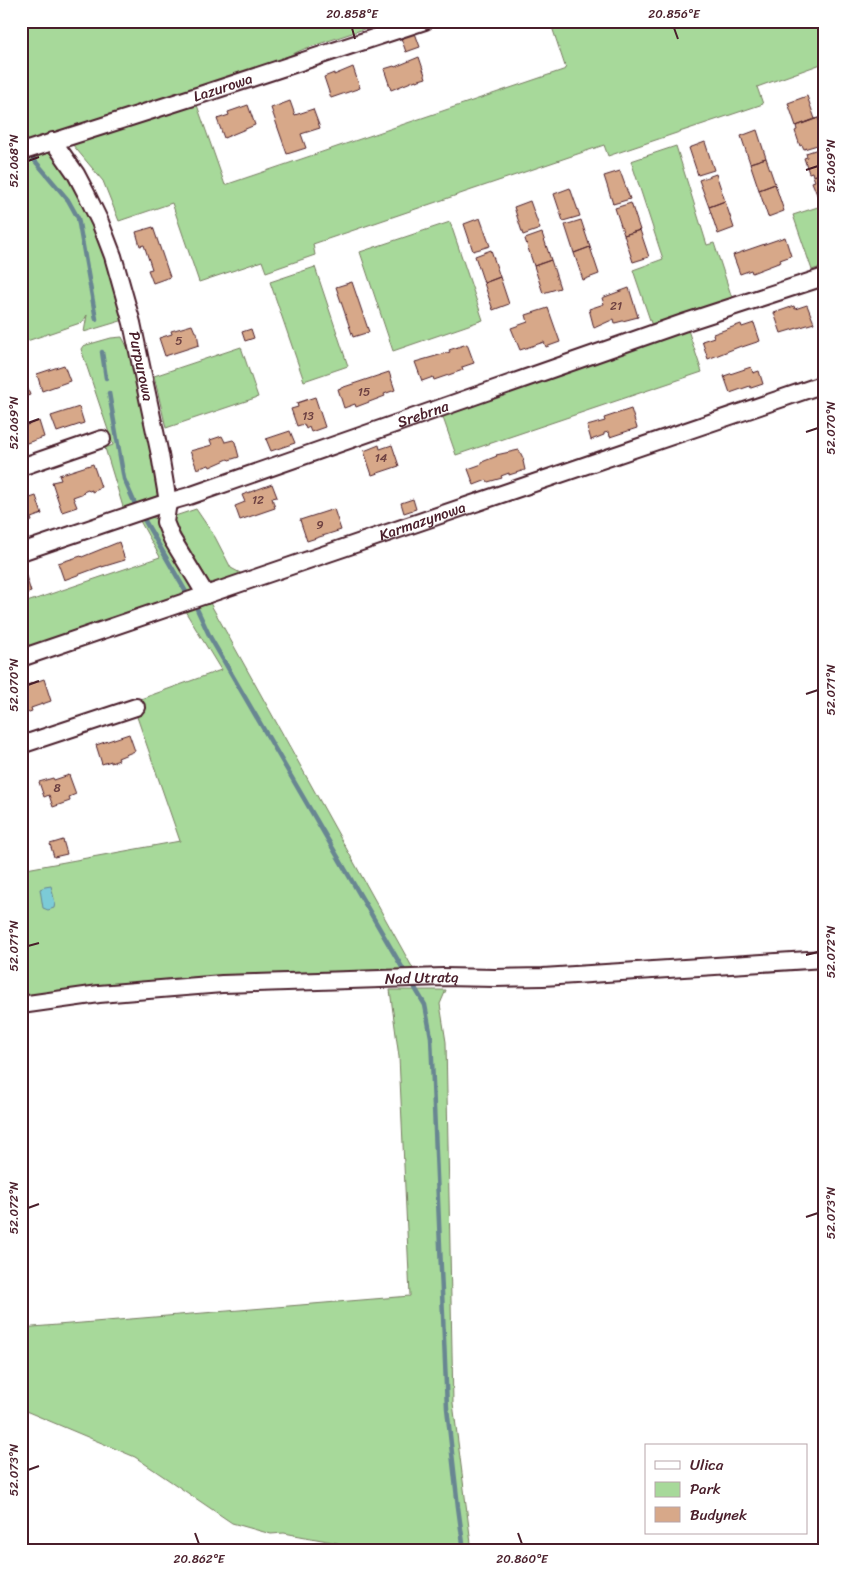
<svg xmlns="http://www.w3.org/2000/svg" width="845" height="1572" viewBox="0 0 845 1572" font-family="Sriracha,sans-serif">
<rect width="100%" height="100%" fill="#fff"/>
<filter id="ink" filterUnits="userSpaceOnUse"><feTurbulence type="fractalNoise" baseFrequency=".02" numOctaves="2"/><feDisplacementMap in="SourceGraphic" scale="10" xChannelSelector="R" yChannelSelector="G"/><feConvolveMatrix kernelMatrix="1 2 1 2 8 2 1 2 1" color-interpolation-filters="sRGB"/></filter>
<g filter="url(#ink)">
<path fill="#a7d99a" stroke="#787c62" d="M21,21H388L304,49L266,66L21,144Z
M550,21H818L824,32V63L757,87L763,104L608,156L604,145L313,244L315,255L266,272L262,261L199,282L172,203L119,221L103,181L72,144L197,105L225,185L566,69Z
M676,146L707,245L714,243L732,298L652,326L633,270L663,259L631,161Z
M49,152L80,194L105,255L124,320L84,332L87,315L83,322L21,343V161Z
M824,205V266L812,270L793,215Z
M450,222L483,320L393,351L360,252Z
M315,267L348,366L304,381L270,282Z
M687,327L702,372L456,455L441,412Z
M122,337L130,352L151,434L160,488L158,499L132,508L123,507L105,448L113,445L81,349L83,346L111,338Z
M241,347L258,397L166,428L154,376Z
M196,509L215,537L231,568L244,575L218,584L210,583L174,523L175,516Z
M150,517L155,518L161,522L195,586L192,592L30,648L21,622V604L160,557L140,521Z
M210,603L416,974H258L206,979L86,988L21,996V870L180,841L136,714L135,701L221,670L185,611Z
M390,990H446L440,1004L446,1042L453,1403L472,1551H355L338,1543L284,1533L271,1534L232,1523L135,1457L21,1409V1328L410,1296L399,1057Z"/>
<path fill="#7ccbd7" stroke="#688692" d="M51,886L55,903L54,908L48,910L43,908L40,889L45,887Z"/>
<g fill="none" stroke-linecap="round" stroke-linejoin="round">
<path stroke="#688692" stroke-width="4.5" d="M30,155L68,200L78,218L96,319
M102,352L106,378
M109,393L124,479L136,506
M145,521L186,592
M197,609L210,637L406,974
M415,988L425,1005L431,1037L447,1408L458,1507L464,1551"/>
</g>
<path fill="#d7a889" stroke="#4a1f2b" d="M415,33L420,47L406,52L401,38Z
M419,57L426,78L416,81V80L391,90L384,69L394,66L395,67Z
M353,67L360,88L331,98L324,77L334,73V75Z
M807,96L815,119L818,118L796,126L788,103Z
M290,101L295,115L313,109L320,128L301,134L306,148L287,154L271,108Z
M248,105L255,125L224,138L217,119L229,115L228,112Z
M818,118L824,134V143L804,149L802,145L800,146L795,131L797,130L796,126Z
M757,130L766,158L750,163L741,136Z
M705,142L714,170L698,175L689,148Z
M824,147V173L813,176L812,172L809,173L804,158L807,157L806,153Z
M766,158L775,184L759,190L750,163Z
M620,171L630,199L613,204L604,176Z
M824,173V199H821L820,196L818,197L812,182L815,181L813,176Z
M716,174L725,201L709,207L699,180Z
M775,184L784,211L768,217L759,190Z
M570,188L580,216L563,221L554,194Z
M530,201L540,229L523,235L514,207Z
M725,201L734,228L718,234L709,207Z
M631,203L640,230L624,235L615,208Z
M480,218L490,246L473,251L464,224Z
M581,220L590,247L574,253L565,225Z
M153,227L170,277L153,283L148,270L152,269L144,245L140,246L136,232Z
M640,230L649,257L633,262L624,235Z
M542,233L551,260L534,266L525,239Z
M785,237L791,256L780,260L781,262L752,273L751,270L740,274L733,255Z
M590,247L599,274L583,280L574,253Z
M491,250L500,277L484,283L475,256Z
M551,260L560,288L543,293L534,266Z
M500,277L509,304L493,310L484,283Z
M352,282L369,332L353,337L336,287Z
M629,288L638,317L615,323L614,319L594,328L589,309L604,304L602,298Z
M807,305L814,323L781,333L774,313L794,306L795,309Z
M548,308L560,342L546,347L544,342L520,350L511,328L528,322L526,315Z
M754,323L760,341L742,347L741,346L708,359L702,341L714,337L713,334L741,324L742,327Z
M192,325L195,332H197L199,345L165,356L159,338L172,334L171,331Z
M251,329L254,338L245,341L242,332Z
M467,344L474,363L462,367L463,370L434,380L433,377L422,381L415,362L450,352L449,350Z
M64,365L70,381L42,391L37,374Z
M751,367L753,373L759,371L763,384L751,388L750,386L730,393L724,376Z
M389,372L395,390L384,394L385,396L356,407L355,404L344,408L338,389Z
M24,379L30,395L21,398V380Z
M315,397L325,427L311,432L309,427L306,429L304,424L297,426L291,409L298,407L297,403Z
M79,407L84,423L57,432L51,416Z
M631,409L637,428L610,437L609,432L604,433V435L591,440L587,426L605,421L604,418Z
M39,421L44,437L21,445V427Z
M290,431L295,443L271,451L266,439Z
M222,436L225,442L233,440L235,442L239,457L229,460L228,459L210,467L209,465L197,469L190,451L212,445L210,440Z
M379,445L380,449L392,445L399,466L372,475L364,451Z
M519,450L524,460L523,461L525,470L509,475V473L501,476L502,478L488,482L487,480L474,485L468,469L482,464V462L497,456L496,455Z
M93,464L101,487L99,488V489L92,492V490L89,491L88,490L83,492L84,493L73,497L77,507L62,512L52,482L61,480L59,475Z
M272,484L277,497L272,498L275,508L240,520L235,506L245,502L242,495Z
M36,496L42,514L31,518L32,521L21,524V501Z
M413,499L416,509L404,513L401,503Z
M334,509L341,530L307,541L300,520Z
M119,542L125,560L102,567V566L64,580L58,563L81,556L82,557Z
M26,576L31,592L21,595V578Z
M44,679L51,701L31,708L32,711L21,715V687Z
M129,734L135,751L118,758L119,760L111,763V761L102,764L96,745Z
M69,775L76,794L69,797L70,801L53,807L49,795L44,797L39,782L53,778L54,780Z
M63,840L67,854L54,857L50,844Z"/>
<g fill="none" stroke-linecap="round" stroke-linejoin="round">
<g stroke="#4a1f2b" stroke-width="20">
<g id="minor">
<path id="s1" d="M53,141L76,174L86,193L100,222L113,256L132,323L160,455L168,502L165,522L172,539L206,595"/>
<path id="s2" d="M21,152L203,94L425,21"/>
<path d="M21,467L102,439"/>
<path id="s3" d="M21,552L168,502L189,496L683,323L824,277"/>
<path id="s4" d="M21,658L824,384"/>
<path d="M21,745L136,707"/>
<path id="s5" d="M21,1005L99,994L222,984L443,977L495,978L543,977L824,959"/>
</g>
</g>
<use href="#minor" stroke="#fff" stroke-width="16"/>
</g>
</g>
<path fill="none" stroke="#4a1f2b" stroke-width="2" d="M352,28L355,39M674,28L678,39M28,161L39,157M806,170L818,166M28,423L39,419M806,432L818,428M28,685L39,681M806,694L818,690M28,946L39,943M806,955L818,952M28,1208L39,1204M806,1217L818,1213M28,1470L39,1466M195,1533L199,1544M518,1533L522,1544"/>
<g text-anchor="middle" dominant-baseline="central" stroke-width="4" stroke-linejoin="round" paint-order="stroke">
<g font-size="12" fill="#6d4142">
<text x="616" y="306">21</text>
<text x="179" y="341">5</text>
<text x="364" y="392">15</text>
<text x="308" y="416">13</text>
<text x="381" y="458">14</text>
<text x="258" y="500">12</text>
<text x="320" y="525">9</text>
<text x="57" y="788">8</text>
</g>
<g font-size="15" fill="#4a1f2b" stroke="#fff">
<text stroke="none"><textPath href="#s2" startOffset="212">Lazurowa</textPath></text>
<text stroke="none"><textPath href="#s1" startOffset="244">Purpurowa</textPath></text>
<text stroke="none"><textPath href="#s3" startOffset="425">Srebrna</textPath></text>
<text stroke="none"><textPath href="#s4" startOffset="424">Karmazynowa</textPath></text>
<text stroke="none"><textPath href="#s5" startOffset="402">Nad Utratą</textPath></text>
</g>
</g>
<rect width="845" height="1572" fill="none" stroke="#fff" stroke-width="55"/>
<rect x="645" y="1444" width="162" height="90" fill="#ffffff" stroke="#b7a5aa"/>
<rect x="655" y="1461" width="25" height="8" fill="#ffffff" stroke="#b7a5aa"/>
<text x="690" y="1470" font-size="15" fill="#4a1f2b">Ulica</text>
<rect x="655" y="1482" width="25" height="15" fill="#a7d99a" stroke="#b7a5aa"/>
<text x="690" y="1494" font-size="15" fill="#4a1f2b">Park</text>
<rect x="655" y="1507" width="25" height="15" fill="#d7a889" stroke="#b7a5aa"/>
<text x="690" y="1520" font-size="15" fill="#4a1f2b">Budynek</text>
<rect x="28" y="28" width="790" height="1516" fill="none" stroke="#4a1f2b" stroke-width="2"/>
<g font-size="12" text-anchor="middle" fill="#4a1f2b">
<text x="352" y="18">20.858°E</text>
<text x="674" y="18">20.856°E</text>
<text transform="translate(14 161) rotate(-90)" y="4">52.068°N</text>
<text transform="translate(831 166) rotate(-90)" y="4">52.069°N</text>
<text transform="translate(14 423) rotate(-90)" y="4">52.069°N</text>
<text transform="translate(831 428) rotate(-90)" y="4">52.070°N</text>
<text transform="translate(14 685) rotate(-90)" y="4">52.070°N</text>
<text transform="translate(831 690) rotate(-90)" y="4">52.071°N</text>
<text transform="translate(14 946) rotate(-90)" y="4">52.071°N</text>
<text transform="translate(831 952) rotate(-90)" y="4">52.072°N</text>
<text transform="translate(14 1208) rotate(-90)" y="4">52.072°N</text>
<text transform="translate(831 1213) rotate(-90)" y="4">52.073°N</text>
<text transform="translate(14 1470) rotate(-90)" y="4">52.073°N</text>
<text x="199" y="1563">20.862°E</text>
<text x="522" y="1563">20.860°E</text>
</g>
</svg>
